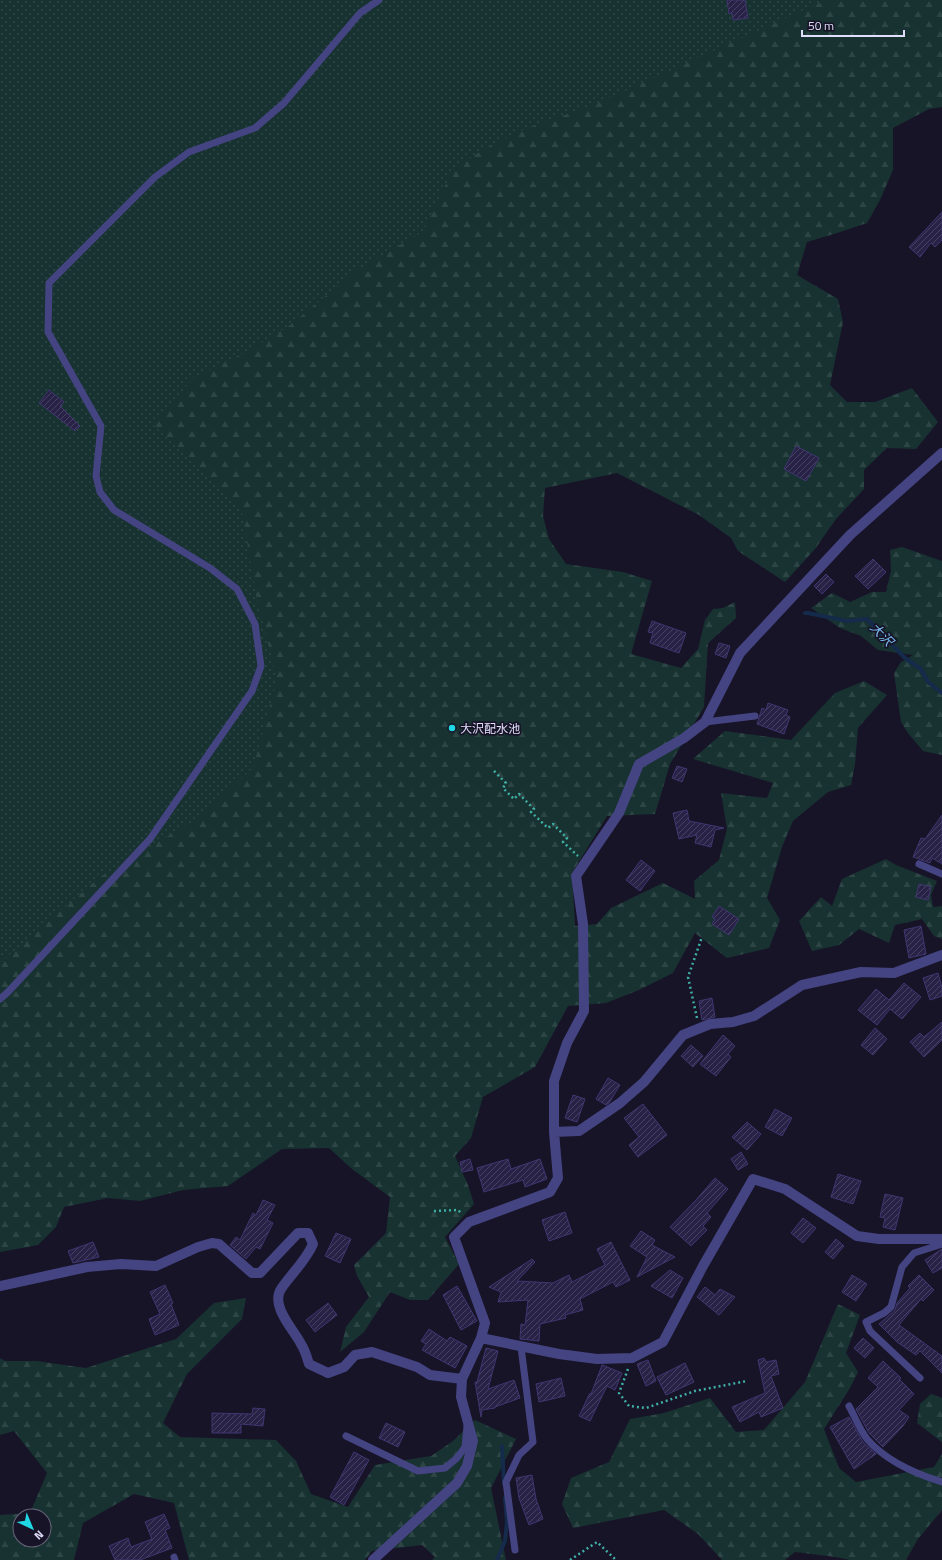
<svg xmlns="http://www.w3.org/2000/svg" width="942" height="1560" viewBox="0 0 942 1560" font-family="'Titillium Web','Noto Sans JP',sans-serif">
<defs>
<pattern id="grass-dots" width="8" height="8" patternUnits="userSpaceOnUse"><rect width="8" height="8" fill="#173230"/><path d="M2 2h.1M6 6h.1" fill="none" stroke="#2d4645" stroke-width="1.8" stroke-linecap="round"/></pattern>
<pattern id="forest-firs" width="22" height="20" patternUnits="userSpaceOnUse"><rect width="22" height="20" fill="#173230"/><path d="M5 1l3.5 6h-7zM16 11l3.5 6h-7z" fill="#2d4645"/></pattern>
<pattern id="building-hatch" width="6" height="6" patternUnits="userSpaceOnUse"><rect width="6" height="6" fill="#282247"/><path d="M-1 1l2-2M0 6l6-6M5 7l2-2" fill="none" stroke="#474262"/></pattern>
</defs>
<rect width="100%" height="100%" fill="#171428"/>
<path fill="url(#grass-dots)" d="M0,0H863L305,746L0,1041Z"/>
<path fill="url(#forest-firs)" fill-rule="evenodd" d="M826,0H942V107L929,109L893,128V170L880,200L867,223L837,233L807,242L797,275L838,299L843,322L830,385L847,402H875L912,388L938,422L916,449L887,448L864,470V489L836,519L815,549L785,582L738,551L731,538L699,515L617,473L545,488L543,516L549,539L566,564L623,572L652,581L631,654L681,668L698,649L705,620L713,609L723,608L735,602L736,618L708,643L704,707L670,764L655,814L607,816L572,873L575,926L597,924L611,908L663,883L695,899L694,881L719,860L727,829L721,793L767,798L773,783L693,759L725,731L791,740L835,693L864,681L887,695L858,728L855,764L851,785L828,792L793,821L782,847L767,898L780,920L769,948L727,958L695,933L673,973L639,990L606,1003L568,1006L535,1067L483,1097L471,1138L455,1156L468,1185L474,1204L445,1237L459,1264L428,1300H410L390,1292L364,1332L340,1352L346,1327L369,1297L357,1276L354,1265L386,1233L390,1197L352,1169L329,1148L282,1149L228,1186L183,1190L140,1201L108,1198L64,1207L56,1227L38,1245L0,1252V963L100,877L195,820L253,768L277,679L256,595L242,512L154,425L193,378L242,354L289,326L357,270L422,232L454,168L486,148L524,129L594,105Z
M902,547L942,561V755L923,751L908,733L901,722L894,673L901,662L913,655L878,650L861,636L840,628L811,608L832,593L850,602L872,592H886L891,571L890,550Z
M886,859L896,865L937,881L931,895L933,907L942,906V939L934,936L922,919L895,925L889,943L859,929L839,945L812,951L799,921L821,897L832,906L842,879Z
M246,1298L242,1319L187,1374L163,1423L180,1437L276,1440L296,1461L311,1494L348,1507L375,1465L431,1456L453,1441L475,1420L516,1439L491,1488L506,1560H432L435,1557L422,1545L372,1551L365,1560H189L174,1503L134,1494L83,1523L74,1560H0V1515L30,1513L47,1473L14,1431L0,1435V1358L5,1361H36L86,1368L176,1339L214,1303ZM20,1516H44V1540H20Z
M838,1304L860,1315L846,1353L858,1372L850,1388L824,1429L839,1468L856,1482L934,1467L942,1454V1510L918,1539L906,1560H850L836,1557L795,1552L785,1560H722L698,1534L664,1510L573,1528L562,1504L571,1478L609,1462L630,1419L664,1413L710,1398L736,1432L764,1430L805,1382Z
M931,1394L942,1398V1442L917,1423L920,1404Z"/>
<g fill="none" stroke-linecap="round" stroke-linejoin="round">
<path stroke="#152b4b" stroke-width="4" d="M805,613H808L847,621L867,619L905,658L921,669L928,682L942,693
M502,1446L504,1484
M497,1560L505,1541L507,1522L505,1498"/>
</g>
<path fill="url(#building-hatch)" stroke="#403671" d="M727,0H745L748,18L733,20L732,13L729,14Z
M942,212V240L935,247L931,243L920,257L909,247Z
M49,390L64,402L60,406L80,426L75,431L39,403Z
M796,446L819,458L806,481L784,469Z
M873,559L886,572L868,589L855,576Z
M826,574L834,582L822,594L814,586Z
M652,621L686,633L679,653L650,643L653,633L648,632Z
M719,643L730,646L726,658L715,654Z
M768,703L788,710L786,715L790,717L784,734L757,724L762,708L766,710Z
M677,766L687,769L682,782L672,778Z
M687,810L689,821L724,828L715,830L711,847L695,843L697,835L679,839L673,813Z
M942,815V864L932,858L930,863L913,857L921,838L925,839Z
M641,860L655,871L640,891L626,880Z
M919,884L931,887L928,900L916,897Z
M719,906L739,919L729,935L712,924L715,919L712,917Z
M921,926L926,954L909,958L904,930Z
M938,973L942,988V996L930,1000L923,978Z
M904,983L921,997L902,1019L890,1009L877,1025L858,1010L876,989L889,1000Z
M712,998L715,1017L702,1020L699,1001Z
M942,1022V1040L924,1057L910,1042L920,1033L924,1037Z
M875,1028L887,1039L873,1055L861,1045Z
M723,1035L735,1046L728,1054L731,1057L716,1076L700,1064Z
M691,1045L703,1056L693,1067L681,1056Z
M608,1078L620,1085L609,1103L606,1105L596,1099Z
M573,1095L585,1099L577,1122L565,1118Z
M643,1104L667,1135L638,1157L629,1145L639,1137L624,1118Z
M775,1109L792,1118L782,1136L765,1127Z
M747,1122L761,1134L747,1150L732,1137Z
M741,1152L748,1164L738,1170L731,1159Z
M470,1159L473,1170L462,1172L460,1162Z
M508,1159L511,1169L540,1159L547,1179L525,1187L523,1180L484,1192L477,1168Z
M838,1174L861,1181L853,1204L831,1197Z
M715,1178L728,1189L707,1213L711,1217L703,1226L707,1230L691,1246L670,1227L696,1200Z
M885,1194L903,1198L895,1230L883,1227L885,1218L880,1217Z
M263,1200L275,1205L267,1220L273,1223L260,1249L256,1247L246,1259L230,1245L236,1237L240,1240L253,1213L256,1215Z
M565,1212L572,1233L549,1241L542,1220Z
M803,1218L816,1228L803,1243L791,1233Z
M641,1231L655,1240L652,1245L675,1257L637,1277L647,1257L630,1246Z
M336,1233L351,1239L340,1263L325,1256Z
M836,1239L844,1246L833,1259L825,1252Z
M93,1242L99,1257L73,1263L68,1251Z
M611,1242L630,1280L616,1287L613,1282L580,1299L583,1310L565,1315L566,1318L540,1324L539,1341L520,1339L521,1324L525,1325L528,1300L498,1302L501,1292L489,1287L532,1259L535,1262L517,1281L553,1283L569,1275L572,1282L605,1265L597,1249Z
M942,1249V1268L933,1273L925,1260Z
M670,1270L683,1278L672,1298L651,1286Z
M852,1275L867,1284L856,1301L842,1292Z
M919,1275L934,1290L923,1301L921,1299L899,1325L942,1356V1373L920,1351L916,1355L897,1342L879,1324L895,1310L897,1303L910,1288L908,1286Z
M165,1285L173,1303L171,1304L179,1325L155,1335L149,1319L160,1314L150,1292Z
M457,1286L477,1321L461,1330L443,1295Z
M705,1287L715,1295L720,1289L735,1297L719,1315L697,1297Z
M328,1303L337,1315L315,1332L306,1320Z
M429,1329L447,1341L450,1337L467,1346L455,1368L422,1350L426,1344L421,1341Z
M863,1338L874,1348L865,1358L854,1348Z
M486,1348L498,1351L488,1389L514,1380L520,1398L495,1407V1408L482,1410L481,1417L475,1382H477Z
M764,1358L766,1362L776,1360L779,1374L771,1376L783,1408L761,1417L759,1412L740,1422L732,1407L765,1393L758,1360Z
M648,1360L656,1381L646,1386L637,1364Z
M883,1361L901,1378L899,1379L914,1394L899,1410L909,1417L903,1426L883,1447L869,1433L856,1409L878,1387L868,1378Z
M685,1363L694,1382L666,1395L657,1377Z
M602,1365L622,1373L615,1390L607,1386L590,1421L579,1416L590,1393L591,1394Z
M561,1378L565,1396L539,1402L536,1384Z
M253,1408L265,1409L263,1426L241,1424V1433H212V1413L252,1414Z
M849,1417L863,1442L876,1454L854,1469L830,1427Z
M386,1423L405,1432L398,1447L379,1438Z
M354,1452L369,1460L344,1505L330,1497Z
M532,1475L536,1499L543,1519L529,1525L519,1498L516,1478Z
M164,1514L170,1528L165,1530L172,1548L140,1560H115L109,1546L128,1538L131,1547L152,1539L145,1522Z"/>
<g fill="none" stroke-linecap="round" stroke-linejoin="round">
<path stroke="#3fafa6" stroke-width="2.5" stroke-dasharray="2 3" stroke-linecap="butt" d="M494,771L506,783L503,788L514,799L519,794L534,809L531,812L548,828L553,824L567,838L563,842L578,856
M697,1018L688,977L702,937
M434,1211L458,1210L462,1214
M628,1369L619,1393L629,1406L646,1408L695,1391L747,1381
M570,1560L597,1542L616,1560"/>
<path stroke="#454482" stroke-width="7" d="M705,722L755,716
M919,864L942,874
M0,999L8,992L150,839L252,691L261,666L255,624L237,589L210,568L114,510L100,492L96,476L101,426L48,332L49,283L155,177L189,152L255,128L284,103L360,13L379,0
M920,1378L870,1331L866,1322L884,1313L891,1307L902,1267L914,1253L942,1244
M849,1406C855,1417 860,1430 867,1439C885,1460 916,1474 942,1482
M346,1436L418,1471L445,1468L457,1458L465,1447L467,1426
M515,1550L506,1482L519,1455L533,1442L521,1347
M174,1557L175,1560"/>
<path stroke="#454482" stroke-width="10" d="M554,1132V1081L567,1043L584,1011L583,924L576,876L619,813L639,764L684,738L705,722L740,653L850,535L942,453
M0,1286L87,1267L121,1264L156,1266L198,1247L212,1243L219,1244L252,1273H260L298,1233H308L313,1244C305,1262 291,1274 281,1289C270,1306 294,1330 301,1344C305,1350 307,1357 309,1364L328,1373L344,1367L355,1355L372,1352L417,1367L430,1375L462,1379
M481,1338L559,1354L597,1359L632,1358L663,1342L703,1266L753,1179L785,1189L857,1236L879,1239H942
M373,1560L457,1483L467,1466L473,1441L461,1397L462,1379L481,1338L485,1323L454,1237L469,1222L550,1192L558,1178L554,1132L579,1131L620,1103L644,1082L683,1035L710,1024L733,1022L754,1016L802,985L861,972L894,973L942,955"/>
</g>
<circle fill="#20d7e6" stroke="#171428" stroke-width="1.5" cx="452" cy="728" r="4"/>
<g text-anchor="middle" dominant-baseline="central" stroke-width="3.5" stroke-linejoin="round" paint-order="stroke">
<g font-size="12" fill="#e1defb" stroke="#171428" text-anchor="start">
<text x="460" y="728">大沢配水池</text>
</g>
<g font-size="13" font-style="italic" fill="#78bbf0" stroke="#171428">
<text transform="translate(882 634) rotate(46)">大沢</text>
</g>
</g>
<g transform="translate(32 1528) rotate(136)"><circle r="19" fill="#171428" stroke="#68657c"/>
<path d="M0-3L7 15L0 10L-7 15Z" fill="#20d7e6"/>
<text y="-6" font-size="11" font-weight="bold" text-anchor="middle" fill="#e1defb">N</text>
</g>
<path d="M802 30v6h102v-6" fill="none" stroke="#e1defb" stroke-width="2"/>
<text x="808" y="30" font-size="12" fill="#e1defb" stroke="#171428" stroke-width="3" paint-order="stroke">50 m</text>
</svg>
